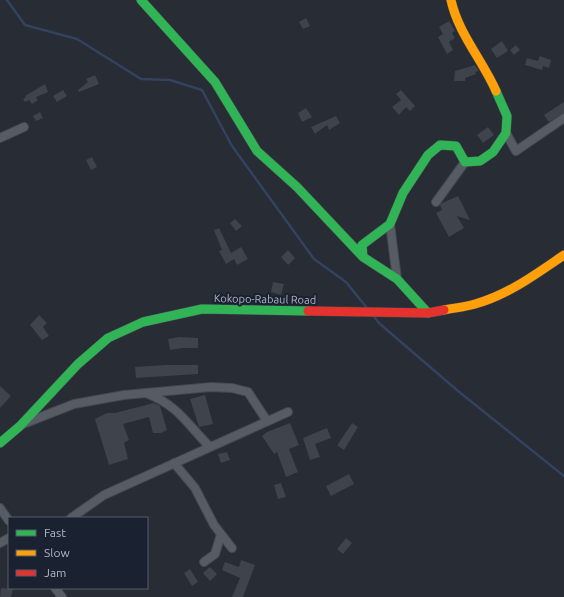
<svg xmlns="http://www.w3.org/2000/svg" width="564" height="597" viewBox="0 0 564 597" font-family="Ubuntu,sans-serif">
<rect width="100%" height="100%" fill="#272c35"/>
<g fill="none" stroke-linecap="round" stroke-linejoin="round">
<path stroke="#33425f" stroke-width="2.5" d="M7,0L25,25L77,39L141,79L170,80L202,90L232,146L314,259L346,282L367,308
M374,317L380,324L458,391L564,476"/>
</g>
<path fill="#3f434b" d="M306,18L310,26L303,29L299,22Z
M449,21L455,31L452,33L455,38L449,42L453,50L447,54L438,37L443,34L439,27Z
M502,41L508,51L497,58L491,49Z
M516,45L520,50L514,55L510,50Z
M540,56L551,60L549,68L543,66L542,70L525,65L527,58L538,61Z
M475,65L479,71L475,72L476,74L465,78V81H454L455,71Z
M95,75L99,84L79,92L78,90L88,82L86,79Z
M45,84L48,92L36,97L38,100L32,104L29,100L25,102L23,99L26,97L25,96Z
M63,90L67,96L57,102L53,96Z
M401,90L415,106L410,111L406,107L399,115L392,107L401,100L396,94Z
M564,102V113L549,122L544,115Z
M306,108L312,117L302,122L298,113Z
M40,112L43,118L36,121L33,116Z
M336,116L340,123L329,130L327,125L315,134L311,127Z
M488,127L494,135L483,143L477,135Z
M92,157L97,167L91,170L86,160Z
M458,196L470,220L457,216L464,228L449,237L436,213L442,210L440,205L442,203Z
M235,219L242,226L236,231L230,223Z
M219,228L231,253L241,247L248,259L237,265L234,259L226,264L219,251L222,250L214,230Z
M288,250L295,258L288,265L281,257Z
M273,282L284,284L281,295L271,292Z
M39,315L47,323L43,327L49,336L42,340L30,325Z
M179,337L198,338V348H182L170,350L168,339Z
M166,365H198V374L136,378L135,367Z
M0,386L11,396L0,408Z
M205,395L213,424L199,427L190,399Z
M154,403L160,406L167,430L161,433H153L149,417L123,424L129,440L124,443L128,459L109,465L95,419L107,413H115Z
M290,423L299,445L289,449L298,472L286,477L277,452L274,454L262,436L267,432Z
M352,423L358,427L344,450L338,446V444Z
M327,428L331,438L315,444L320,457L310,460L303,438Z
M227,452L230,460L221,463L218,454Z
M349,474L354,484L331,496L326,486Z
M281,483L286,497L278,499L274,485Z
M346,538L352,543L343,554L337,549Z
M241,560L255,565L243,597H232L240,578L222,570L225,562L239,567Z
M210,567L217,574L210,581L203,573Z
M190,569L198,582L192,586L184,573Z
M1,588L13,589L11,597H0Z"/>
<g fill="none" stroke-linecap="round" stroke-linejoin="round">
<g stroke="#43474e" stroke-width="10">
<path id="street" d="M506,133L516,151L564,118
M0,138L24,127
M436,202L465,162
M390,224L397,279
M146,393C179,406 186,423 210,447
M23,424L74,404L124,395L211,387L232,388L248,392L267,421
M174,463L195,488L214,525L232,548
M0,508L9,521
M71,518L104,495L288,412
M0,543L9,538
M204,562L215,554L221,534
M55,588L62,597"/>
</g>
<g stroke="#43474e" stroke-width="10">
<path id="fast" d="M141,0L215,82L257,151L297,187L363,257
M428,313L397,279L363,257L362,245L390,224L403,193L428,155L440,145L456,146L465,162L480,161L493,152L506,133L507,116L496,91
M0,443L20,426L78,364L108,338L143,322L202,309L308,311"/>
</g>
<g stroke="#43474e" stroke-width="10">
<path id="slow" d="M451,0C458,33 483,61 496,91
M444,310C454,308 465,307 475,304C508,295 536,274 564,255"/>
</g>
<g stroke="#43474e" stroke-width="10">
<path id="jam" d="M308,311L428,313L444,310"/>
</g>
<use href="#street" stroke="#575b63" stroke-width="8"/>
<use href="#fast" stroke="#30b455" stroke-width="9"/>
<use href="#slow" stroke="#ff9f0a" stroke-width="9"/>
<use href="#jam" stroke="#e5322d" stroke-width="9"/>
</g>
<g text-anchor="middle" dominant-baseline="central" stroke-width="4" stroke-linejoin="round" paint-order="stroke">
<g font-size="11" fill="#b0b7c7" stroke="#1a2130">
<text transform="translate(265 299) rotate(1)">Kokopo-Rabaul Road</text>
</g>
</g>
<rect x="8" y="517" width="140" height="72" fill="#1a2130" stroke="#565d6c"/>
<rect x="16" y="530" width="20" height="6" fill="#30b455" stroke="#565d6c"/>
<text x="44" y="537" font-size="12" fill="#b0b7c7">Fast</text>
<rect x="16" y="550" width="20" height="6" fill="#ff9f0a" stroke="#565d6c"/>
<text x="44" y="557" font-size="12" fill="#b0b7c7">Slow</text>
<rect x="16" y="570" width="20" height="6" fill="#e5322d" stroke="#565d6c"/>
<text x="44" y="577" font-size="12" fill="#b0b7c7">Jam</text>
</svg>
